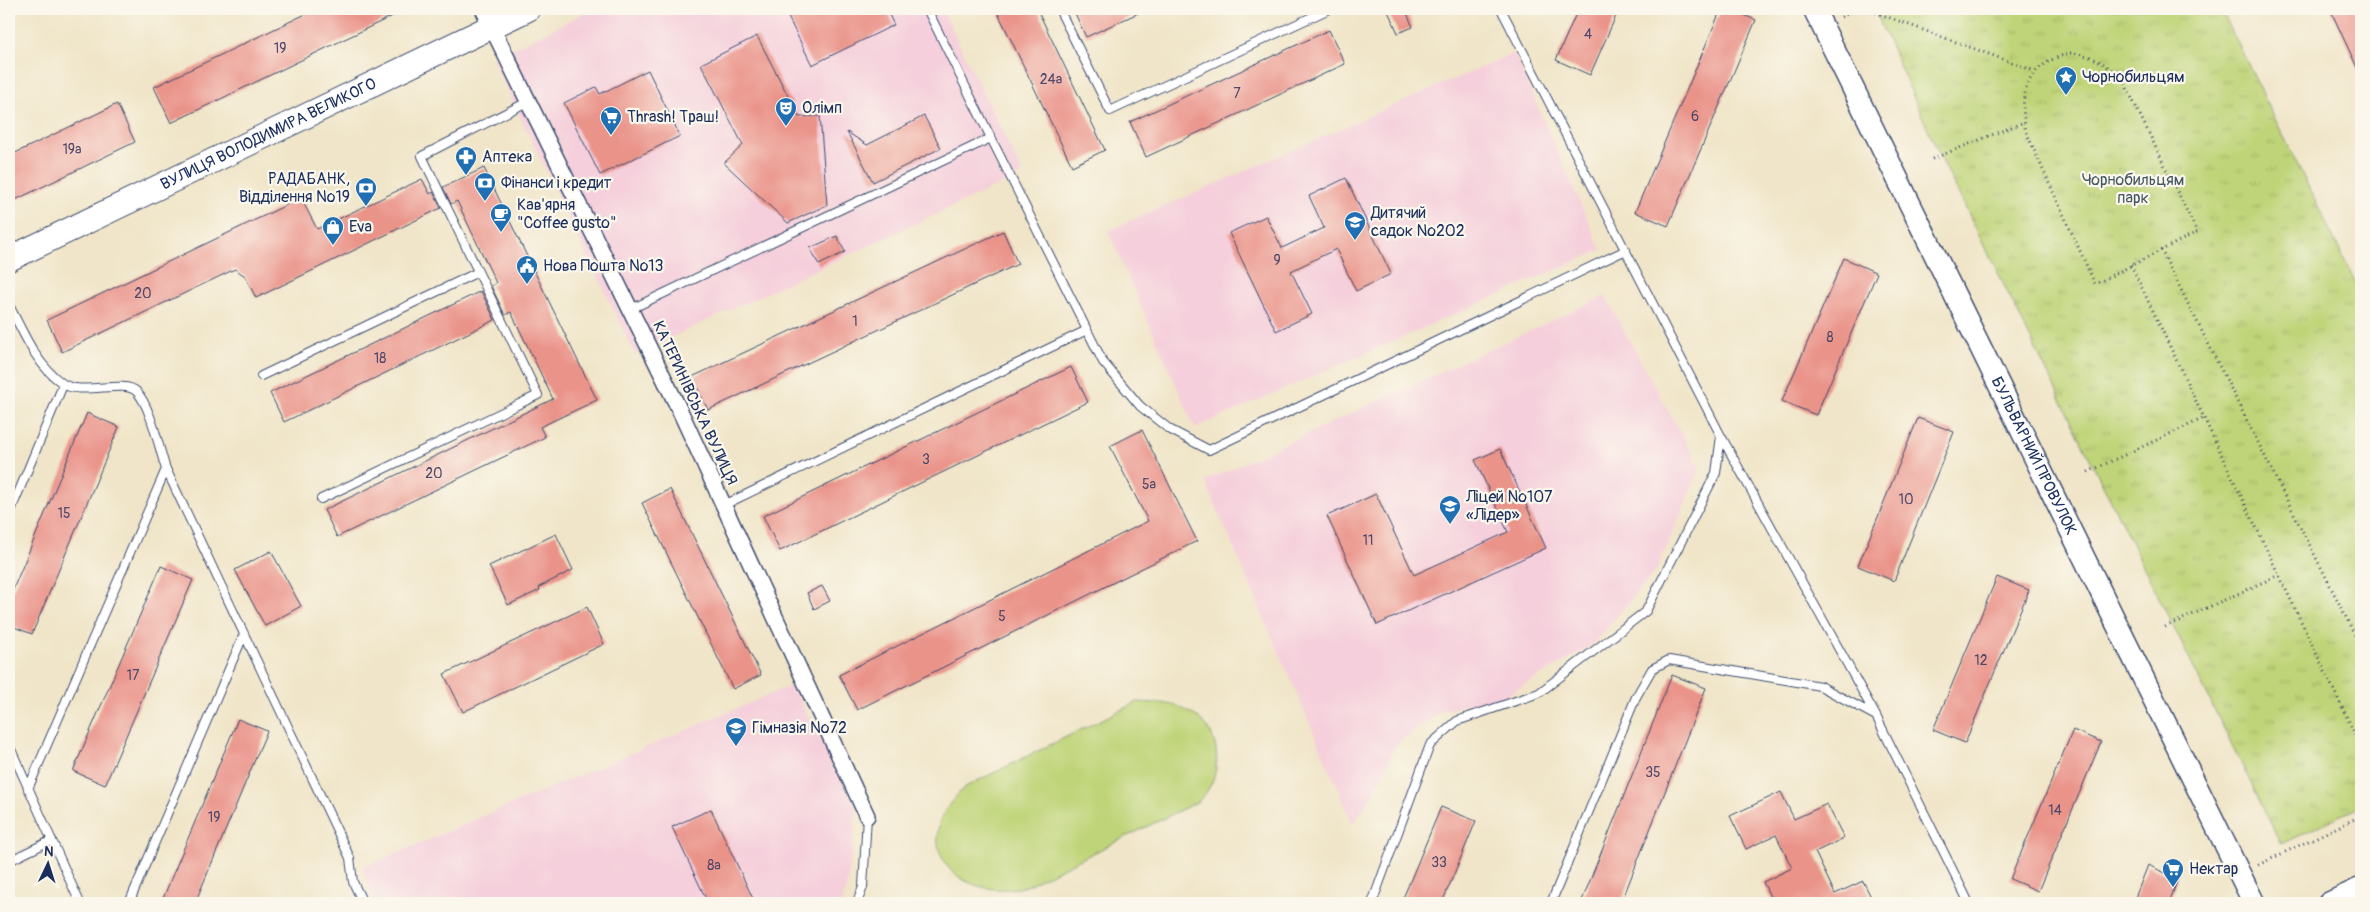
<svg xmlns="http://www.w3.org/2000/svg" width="2370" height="912" viewBox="0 0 2370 912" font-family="Pangolin,sans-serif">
<defs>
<pattern id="park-tufts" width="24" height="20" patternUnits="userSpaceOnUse" patternTransform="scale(1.25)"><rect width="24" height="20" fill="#bfd478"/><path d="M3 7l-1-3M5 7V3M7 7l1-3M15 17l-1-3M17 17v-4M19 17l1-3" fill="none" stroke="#a4b66a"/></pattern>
</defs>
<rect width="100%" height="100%" fill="#fbf7ec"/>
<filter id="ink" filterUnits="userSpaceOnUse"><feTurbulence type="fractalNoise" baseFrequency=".02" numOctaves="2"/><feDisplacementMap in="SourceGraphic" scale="10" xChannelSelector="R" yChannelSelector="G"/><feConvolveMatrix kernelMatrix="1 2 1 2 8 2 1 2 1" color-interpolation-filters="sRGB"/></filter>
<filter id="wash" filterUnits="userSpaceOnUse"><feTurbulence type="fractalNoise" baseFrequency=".0096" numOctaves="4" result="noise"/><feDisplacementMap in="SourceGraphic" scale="20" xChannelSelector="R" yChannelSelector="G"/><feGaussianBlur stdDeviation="1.12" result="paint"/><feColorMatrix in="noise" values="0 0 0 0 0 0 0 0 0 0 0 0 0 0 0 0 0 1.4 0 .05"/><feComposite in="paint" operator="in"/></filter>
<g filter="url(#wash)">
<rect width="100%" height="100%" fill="#f0e5c8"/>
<path fill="#f5cfdb" d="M593,9H942L1023,174L635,354L492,59Z
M1514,53L1601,250L1195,428L1108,231Z
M1605,296L1700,468L1657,569L1591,646L1502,698L1443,710L1395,745L1376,789L1353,824L1205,481Z
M792,685L857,809L848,881L842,903H375L362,868Z"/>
<path fill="url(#park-tufts)" stroke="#6d826b" d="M1874,9H2221L2361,294V806L2281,844L1939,154Z"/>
<path fill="#bfd478" stroke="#6d826b" d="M1137,702C1151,703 1167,702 1180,707C1189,712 1203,719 1208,728C1223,751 1218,786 1197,802L1026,886C984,898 928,877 939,824C943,810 955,797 965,787Z"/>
<g id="blocks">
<path fill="#ea9389" d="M316,9H407L171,123L154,87Z
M784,9H886L894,25L812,65Z
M996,9H1037L1105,150L1072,166Z
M1073,9H1147L1086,37Z
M1387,9H1405L1413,27L1398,33Z
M1578,9H1619L1590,75L1556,60Z
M1721,9H1729L1756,20L1668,226L1635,212Z
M2330,9H2361V76Z
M1329,30L1345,64L1146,157L1130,122Z
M757,36L799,117L820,116L827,205L788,223L724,163L743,145L701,64Z
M648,70L680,136L600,175L564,103L596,87L600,94Z
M117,104L135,142L9,203V156Z
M924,116L941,148L873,182L847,132L867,145Z
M484,168L597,400L540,427L545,437L337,537L324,510L553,399L511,312L505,315L491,286L496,283L457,201L451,204L443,187Z
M1346,178L1391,274L1356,291L1336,249L1291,271L1312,314L1276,331L1229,233L1266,216L1282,248L1324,228L1309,196Z
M422,179L430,194L433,192L441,208L256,298L245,276L235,269L62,352L47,320L301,198L317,229Z
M1003,231L1018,264L708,410L692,377Z
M837,236L845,252L819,265L810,248Z
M1844,258L1877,273L1816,415L1782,401Z
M481,291L495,320L284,422L270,393Z
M1071,367L1088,402L780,551L763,516Z
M87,413L119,427L32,634L9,625V599Z
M1918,418L1954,432L1894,581L1858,566Z
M1142,430L1197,541L857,710L839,675L1148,521L1110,446Z
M1500,449L1546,548L1377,625L1327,516L1376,494L1414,575L1508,532L1475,460Z
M670,489L761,675L733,689L642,503Z
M556,534L573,570L539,587L540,590L508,605L489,566Z
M271,551L301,606L265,626L235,570Z
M161,566L193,580L105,785L73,771Z
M1997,577L2029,590L1965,743L1933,730Z
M822,586L830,601L814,609L807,593Z
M587,607L604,644L463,712L444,674Z
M1672,675L1706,688L1621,903H1581Z
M238,719L267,731L195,903H161Z
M2073,730L2101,742L2038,891L2010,879Z
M1781,792L1794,819L1827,804L1844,838L1815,852L1835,894L1863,881L1874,903H1773L1763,882L1792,868L1776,835L1746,849L1730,816Z
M1441,807L1476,821L1442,903H1401Z
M711,809L755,903H708L672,827Z
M2148,865L2178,879L2169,903H2133Z"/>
</g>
</g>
<g filter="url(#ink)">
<use href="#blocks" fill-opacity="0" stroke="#3b4a6e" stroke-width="1"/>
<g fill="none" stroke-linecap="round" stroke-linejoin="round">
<g stroke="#3b4a6e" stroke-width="10">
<path id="lane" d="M1059,9L1110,111L1329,9
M991,138L1103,362L1140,406L1169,429L1209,450L1626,250
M9,305C23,332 36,365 62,383C80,397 123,379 136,391C151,406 159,449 166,469L350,858L353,882L363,903
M631,309L991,138L927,9
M261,376L478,272
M1721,436L1876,716
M321,499L538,395L422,156L529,101
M724,505L1087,330
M9,515L63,385
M9,745L80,903
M28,789L166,469
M9,861L52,840
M129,903L244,634
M857,903L863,887L867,816
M1372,903L1430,745L1457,721L1539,693L1646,611L1716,473L1721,436L1501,9
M1551,903L1636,697L1652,669L1669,660L1820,686L1876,716L1969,903"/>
</g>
<g stroke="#3b4a6e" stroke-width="18">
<path id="street" d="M483,9L681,413L867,816"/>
</g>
<g stroke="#3b4a6e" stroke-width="24">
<g id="secondary">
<path id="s1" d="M1814,9L2254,903"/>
<path d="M2329,903L2361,888"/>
</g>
</g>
<g stroke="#3b4a6e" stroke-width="26">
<g id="primary">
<path id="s2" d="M9,259L528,9"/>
</g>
</g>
<path stroke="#3b4a6e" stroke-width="3" stroke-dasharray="1 4" stroke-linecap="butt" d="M1866,9L2035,71
M1841,17L1858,9
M2070,53C2094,55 2106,64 2123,80L2197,232L2095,284L2026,132C2018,91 2027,65 2070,53Z
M1932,159L2024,122
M2161,250L2361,647
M2131,265L2361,747
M2088,472L2204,418
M2165,627L2279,575
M2258,865L2361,816"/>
<use href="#lane" stroke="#fff" stroke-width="8"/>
<use href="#street" stroke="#fff" stroke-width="15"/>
<use href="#secondary" stroke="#fff" stroke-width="21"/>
<use href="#primary" stroke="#fff" stroke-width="24"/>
</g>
</g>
<defs>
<g id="sight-pin" transform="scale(1.125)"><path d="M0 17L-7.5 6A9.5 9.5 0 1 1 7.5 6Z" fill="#1f6fb2" stroke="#fbf7ec"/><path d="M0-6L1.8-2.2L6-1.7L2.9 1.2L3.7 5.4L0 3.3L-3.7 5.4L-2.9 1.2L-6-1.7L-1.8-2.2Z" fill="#fff"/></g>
<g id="theatre-pin" transform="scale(1.125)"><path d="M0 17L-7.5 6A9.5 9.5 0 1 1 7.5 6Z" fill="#1f6fb2" stroke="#fbf7ec"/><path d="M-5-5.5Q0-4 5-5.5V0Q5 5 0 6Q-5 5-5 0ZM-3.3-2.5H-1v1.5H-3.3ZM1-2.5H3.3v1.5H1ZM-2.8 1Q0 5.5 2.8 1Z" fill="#fff"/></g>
<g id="supermarket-pin" transform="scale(1.125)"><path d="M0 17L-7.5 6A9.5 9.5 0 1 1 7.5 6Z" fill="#1f6fb2" stroke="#fbf7ec"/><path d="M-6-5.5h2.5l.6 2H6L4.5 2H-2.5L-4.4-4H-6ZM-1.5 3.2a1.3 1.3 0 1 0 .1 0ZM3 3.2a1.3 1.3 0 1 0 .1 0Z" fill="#fff"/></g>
<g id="pharmacy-pin" transform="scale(1.125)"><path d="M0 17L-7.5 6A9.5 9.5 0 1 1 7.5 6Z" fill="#1f6fb2" stroke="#fbf7ec"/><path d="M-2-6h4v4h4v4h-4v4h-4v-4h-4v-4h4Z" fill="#fff"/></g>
<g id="bank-pin" transform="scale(1.125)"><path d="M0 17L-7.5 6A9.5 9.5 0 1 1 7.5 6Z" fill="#1f6fb2" stroke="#fbf7ec"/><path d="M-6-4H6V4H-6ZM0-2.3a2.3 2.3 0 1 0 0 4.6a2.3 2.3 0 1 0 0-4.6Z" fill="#fff"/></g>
<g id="cafe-pin" transform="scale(1.125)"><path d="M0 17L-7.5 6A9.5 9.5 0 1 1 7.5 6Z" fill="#1f6fb2" stroke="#fbf7ec"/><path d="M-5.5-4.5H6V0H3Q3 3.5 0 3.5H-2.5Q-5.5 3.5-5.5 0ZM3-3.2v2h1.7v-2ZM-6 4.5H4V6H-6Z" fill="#fff"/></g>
<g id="school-pin" transform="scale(1.125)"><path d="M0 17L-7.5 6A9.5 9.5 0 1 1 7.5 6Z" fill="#1f6fb2" stroke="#fbf7ec"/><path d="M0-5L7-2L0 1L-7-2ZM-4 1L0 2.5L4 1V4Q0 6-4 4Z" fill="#fff"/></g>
<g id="shop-pin" transform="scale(1.125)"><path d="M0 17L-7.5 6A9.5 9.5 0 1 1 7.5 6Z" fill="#1f6fb2" stroke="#fbf7ec"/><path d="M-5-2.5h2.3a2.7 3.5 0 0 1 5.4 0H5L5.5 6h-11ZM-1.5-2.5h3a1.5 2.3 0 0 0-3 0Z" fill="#fff"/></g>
<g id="civic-pin" transform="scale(1.125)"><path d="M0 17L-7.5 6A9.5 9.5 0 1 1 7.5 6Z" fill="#1f6fb2" stroke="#fbf7ec"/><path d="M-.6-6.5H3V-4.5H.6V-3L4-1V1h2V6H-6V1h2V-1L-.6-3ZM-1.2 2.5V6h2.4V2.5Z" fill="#fff"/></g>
</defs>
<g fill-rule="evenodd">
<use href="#sight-pin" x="2066" y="77"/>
<use href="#theatre-pin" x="786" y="108"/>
<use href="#supermarket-pin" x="611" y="117"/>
<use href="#pharmacy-pin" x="466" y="157"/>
<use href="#bank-pin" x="485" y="183"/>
<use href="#bank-pin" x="366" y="188"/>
<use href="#cafe-pin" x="501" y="214"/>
<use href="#school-pin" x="1355" y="222"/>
<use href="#shop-pin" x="333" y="227"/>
<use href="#civic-pin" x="527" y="266"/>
<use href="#school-pin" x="1450" y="506"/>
<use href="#school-pin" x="736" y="728"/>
<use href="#supermarket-pin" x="2173" y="869"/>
</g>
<g text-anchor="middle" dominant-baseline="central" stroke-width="4.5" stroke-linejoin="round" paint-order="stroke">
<g font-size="14" fill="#4f4869">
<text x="1588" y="34">4</text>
<text x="280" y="48">19</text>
<text x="1051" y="79">24а</text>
<text x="1237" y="93">7</text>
<text x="1695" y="116">6</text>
<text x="72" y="149">19а</text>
<text x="1277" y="260">9</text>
<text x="143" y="293">20</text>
<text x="855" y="321">1</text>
<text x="1830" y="337">8</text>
<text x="380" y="358">18</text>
<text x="926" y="459">3</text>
<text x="434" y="473">20</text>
<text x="1149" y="484">5а</text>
<text x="1906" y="499">10</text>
<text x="64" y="513">15</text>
<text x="1368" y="540">11</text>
<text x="1002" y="616">5</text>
<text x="1981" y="660">12</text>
<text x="133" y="675">17</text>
<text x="1653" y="772">35</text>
<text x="2055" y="810">14</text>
<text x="214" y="817">19</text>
<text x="1439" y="862">33</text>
<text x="714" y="865">8а</text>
</g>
<g font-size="16" fill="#1b2f5e" stroke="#fbf7ec" text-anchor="start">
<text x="2082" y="77">Чорнобильцям</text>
<text x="802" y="108">Олімп</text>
<text x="627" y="117">Thrash! Траш!</text>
<text x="482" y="157">Аптека</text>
<text x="350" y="179" text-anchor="end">РАДАБАНК,<tspan x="350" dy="18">Відділення №19</tspan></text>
<text x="501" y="183">Фінанси і кредит</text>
<text x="517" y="205">Кав'ярня<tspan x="517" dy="18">"Coffee gusto"</tspan></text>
<text x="1371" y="213">Дитячий<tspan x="1371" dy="18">садок №202</tspan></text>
<text x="349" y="227">Eva</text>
<text x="543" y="266">Нова Пошта №13</text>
<text x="1466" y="497">Ліцей №107<tspan x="1466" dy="18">«Лідер»</tspan></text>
<text x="752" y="728">Гімназія №72</text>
<text x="2189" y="869">Нектар</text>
</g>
<g font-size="16" fill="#1b2f5e" stroke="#fbf7ec">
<text stroke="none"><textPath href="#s2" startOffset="288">ВУЛИЦЯ ВОЛОДИМИРА ВЕЛИКОГО</textPath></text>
<text transform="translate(695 403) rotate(65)">КАТЕРИНІВСЬКА ВУЛИЦЯ</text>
<text stroke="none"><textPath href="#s1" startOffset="498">БУЛЬВАРНИЙ ПРОВУЛОК</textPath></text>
</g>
<g font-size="16" fill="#445864" stroke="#fbf7ec">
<text x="2133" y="180">Чорнобильцям<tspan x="2133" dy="18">парк</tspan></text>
</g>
</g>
<rect width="2370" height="912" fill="none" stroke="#fbf7ec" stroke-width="30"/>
<g transform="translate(48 864) rotate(4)" stroke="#fbf7ec" stroke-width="4" paint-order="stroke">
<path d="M0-4L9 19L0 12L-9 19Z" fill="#1b2f5e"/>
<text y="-8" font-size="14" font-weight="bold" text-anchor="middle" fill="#1b2f5e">N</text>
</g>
</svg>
